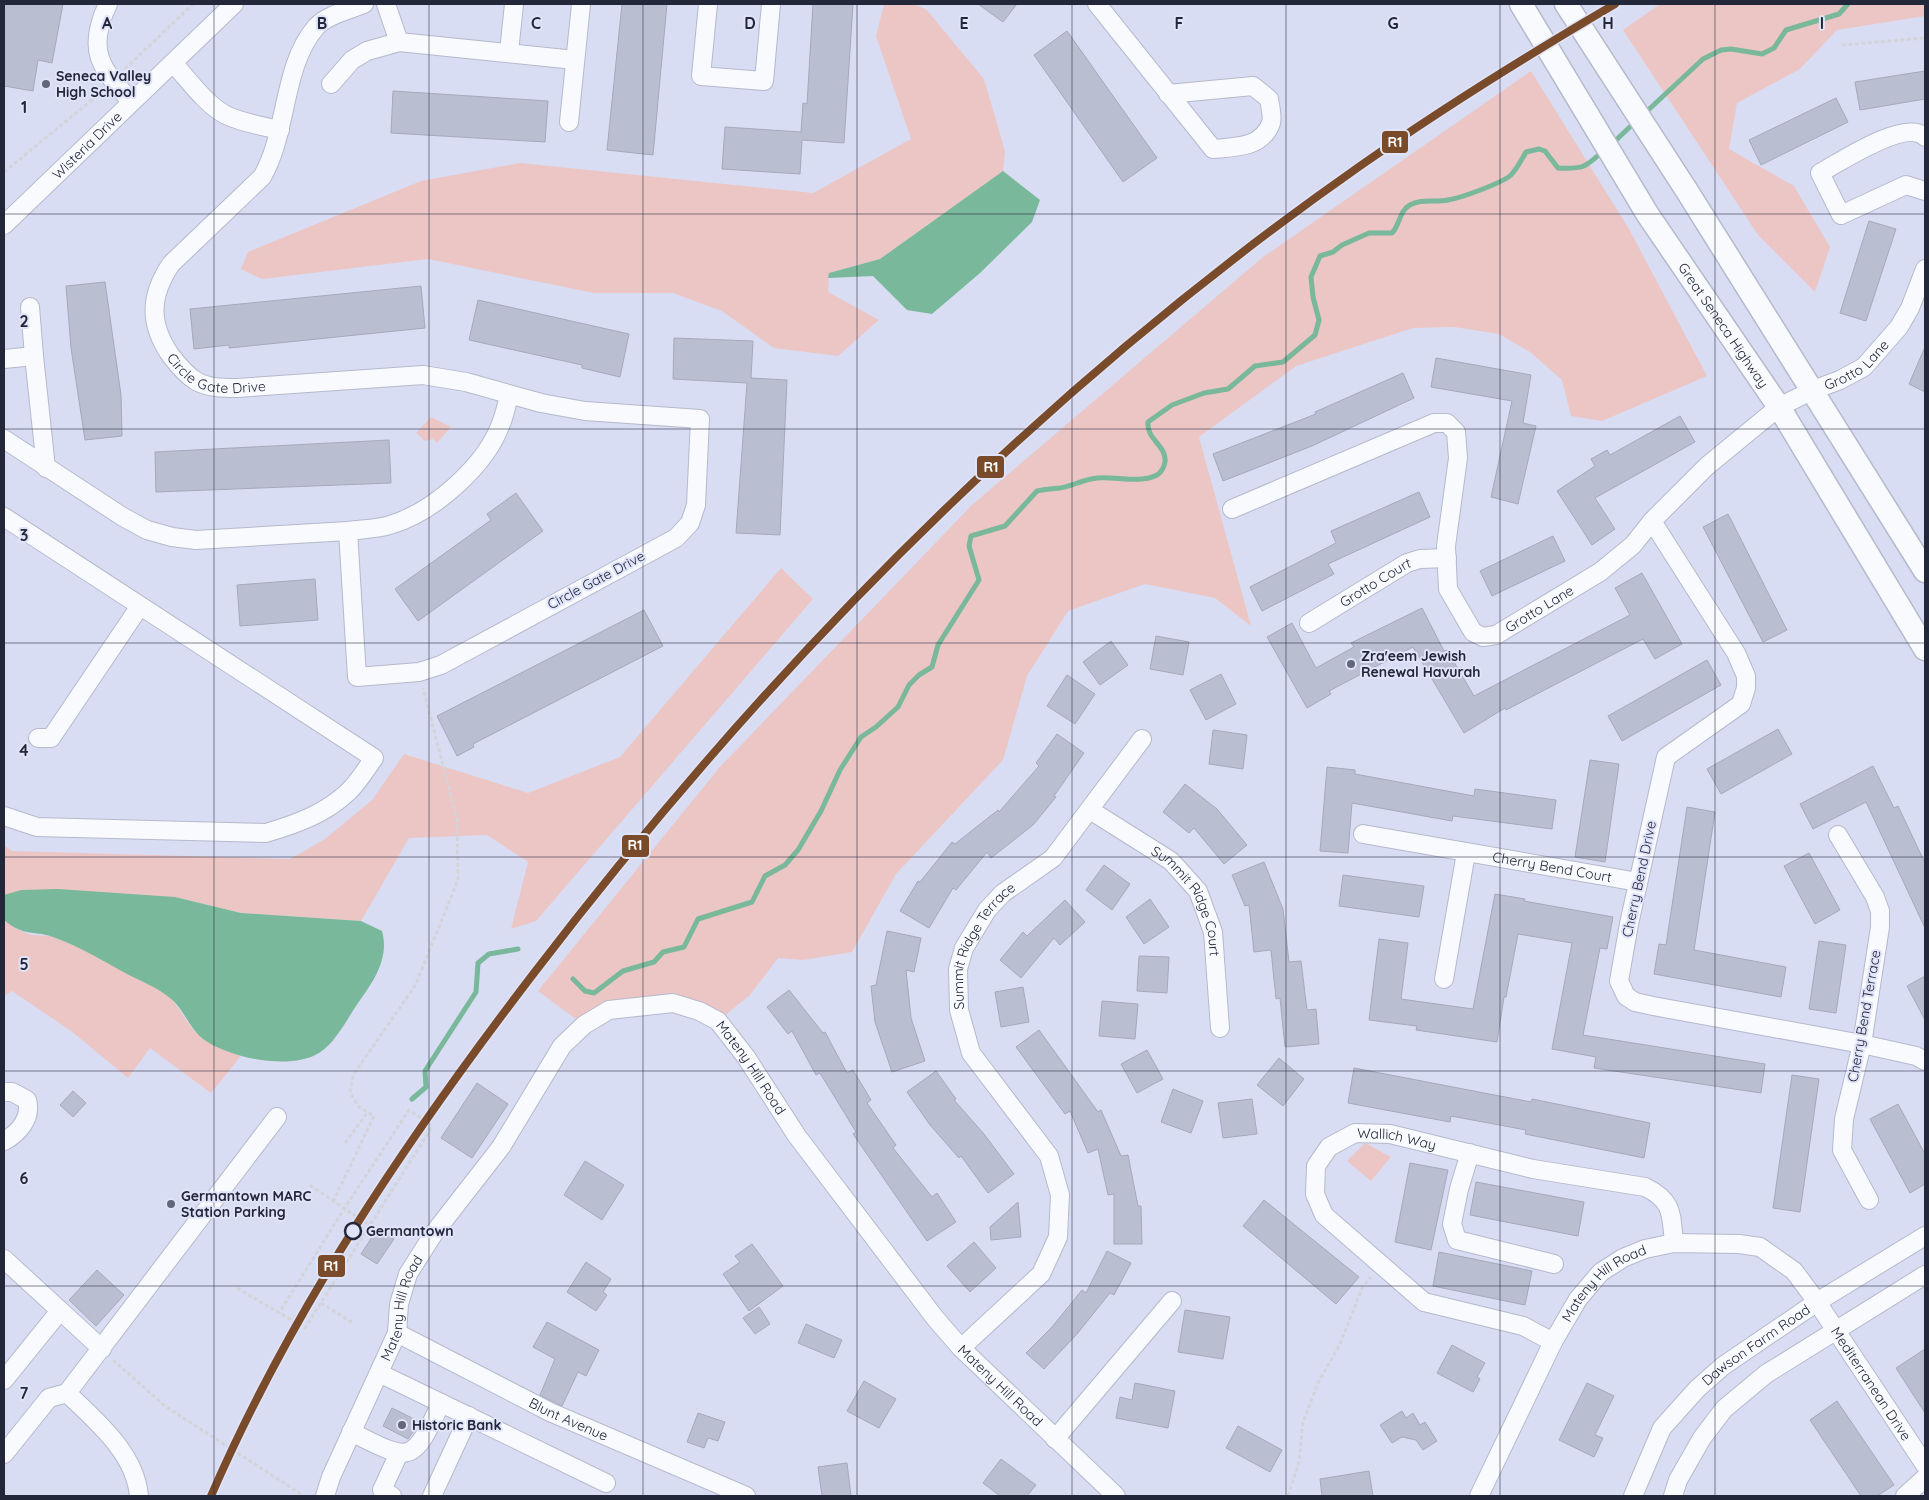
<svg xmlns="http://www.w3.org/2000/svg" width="1929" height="1500" viewBox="0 0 1929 1500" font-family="Quicksand,sans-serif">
<rect width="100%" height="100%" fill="#d8ddf3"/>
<path fill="#ecc6c5" d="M884,4H913L926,9L984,79L1005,151L1003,171L880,259L829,273L828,292L879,320L838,356L774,348L722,311L673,293H594L428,259L262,279L241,269L248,252L421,181L520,163L813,193L911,139L876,36Z
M1660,4H1925V16L1837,30L1800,69L1737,103L1729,149L1794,186L1830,247L1815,292L1758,235L1623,30Z
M1531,71L1629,229L1707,376L1602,421L1571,416L1562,380L1530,352L1499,334L1454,327L1413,328L1296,366L1199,437L1251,626L1215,598L1145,584L1068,611L1027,676L1003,760L896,874L852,952L803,960L778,958L750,995L718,1021L673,1003L584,1025L538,991L719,768L972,505L1263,257Z
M431,417L451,427L437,443L433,439L425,441L416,433Z
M781,568L813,599L536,921L511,929L528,862L487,835L409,838L361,921L241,913L175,897L4,895V845L12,851L290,859L325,839L372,800L404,754L528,793L620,757Z
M4,920L19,930L31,935L51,936L80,948L154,987L171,998L194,1031L204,1040L241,1056L211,1093L150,1048L128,1078L71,1031L12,991L4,996Z
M1365,1143L1391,1157L1371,1181L1347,1161Z"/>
<path fill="#79b89b" d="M1003,171L1040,200L1032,222L980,273L932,314L907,310L873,276L828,278L829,273L880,259Z
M58,889L175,897L241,913L361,921L382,931C390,960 372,983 356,1006C346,1021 335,1043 319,1053C290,1071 229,1058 203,1039C189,1028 184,1009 170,998C158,988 141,981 127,974C103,961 79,946 53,937C33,930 24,937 4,920V895L21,890Z"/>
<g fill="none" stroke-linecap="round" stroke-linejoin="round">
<path stroke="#79b89b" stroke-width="5" d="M1645,113L1703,59L1721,50L1731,49L1762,54L1774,48L1786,30L1839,14L1848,4
M1612,144L1635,122
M573,979L585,991L594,993L623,971L654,962L663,952L684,947L698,919L752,902L765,876L785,865L798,850L821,811L840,770L861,737L876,727L898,707L909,685L919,675L932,667L938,645L979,580L969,546L971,536L1005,526L1037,491C1045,489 1052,489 1060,488C1073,486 1081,480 1097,478C1115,476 1140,484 1157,475C1162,472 1164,467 1165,462C1167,446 1146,439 1148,422L1172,405L1204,393L1228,389L1255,366L1283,362L1315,335L1319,320L1313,297L1311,277L1320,256L1333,252L1342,245L1369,233H1392C1400,225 1399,211 1410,205C1421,198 1435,203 1448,200C1461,198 1502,183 1511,175C1517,169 1522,159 1526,152L1539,149L1545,151L1558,168C1583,169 1585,168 1603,151
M412,1099L426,1087L425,1071L476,992L478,963L489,954L518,949"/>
</g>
<path fill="#babed1" stroke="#a5a9bb" d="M4,4H63L52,63L38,60L33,91L4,86Z
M622,4H667L653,155L607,150Z
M813,4H853L844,143L802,140L800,174L722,169L725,127L801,132L803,103L807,104Z
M978,4H1017L1003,22Z
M1067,31L1157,158L1123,182L1034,55Z
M1925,71V99L1860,110L1855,82Z
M393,91L548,101L545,142L391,133Z
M1836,98L1848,122L1761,165L1749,140Z
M1869,221L1896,229L1866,321L1840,313Z
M105,282L121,395L122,436L85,440L71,348L66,286Z
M421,286L425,328L229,348V345L194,349L190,309Z
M478,300L629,334L620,377L582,368V365L469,340Z
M674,338L753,341L751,378L787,380L780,535L736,533L747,383L673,379Z
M1925,347V392L1909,384Z
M1436,358L1531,375L1523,423L1536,426L1518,504L1491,497L1512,401L1431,387Z
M1403,373L1414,398L1312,446L1223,481L1213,454L1316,414L1315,412Z
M1680,416L1695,442L1595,498L1615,529L1592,545L1557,491L1595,466L1591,459L1607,450L1610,455Z
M389,440L391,483L156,492L155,452Z
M1419,492L1430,517L1328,564L1334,574L1262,611L1250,587L1336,543L1331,531Z
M516,493L543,531L418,621L395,589L491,520L487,514Z
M1728,514L1787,630L1763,642L1703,527Z
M1553,536L1565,561L1492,596L1480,571Z
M1642,573L1682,644L1655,659L1643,639L1506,710L1505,708L1464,733L1413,647L1329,691L1331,694L1307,708L1267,637L1292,623L1316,668L1354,647L1351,643L1422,608L1444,651L1447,650L1474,696L1630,615L1615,588Z
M315,579L318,620L240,626L237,585Z
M644,610L663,646L473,744L474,747L457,756L437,716Z
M1156,636L1189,642L1183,675L1150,669Z
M1111,641L1128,665L1100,685L1083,662Z
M1707,660L1721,685L1622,741L1608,716Z
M1221,674L1236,704L1206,720L1190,690Z
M1067,675L1095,694L1075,724L1047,706Z
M1778,729L1792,754L1721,794L1707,769Z
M1213,730L1247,735L1243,769L1209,764Z
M1057,734L1084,753L1054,796L1056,797L1033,825L991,858L987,852L956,890L953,888L929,928L900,911L918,881L920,882L952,842L955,844L998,810L999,812L1039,766L1036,763Z
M1590,760L1619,764L1605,862L1575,857Z
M1873,766L1894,808L1898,806L1925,863V928L1866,802L1813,829L1800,804Z
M1327,767L1355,770V774L1474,796L1475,789L1556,800L1552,829L1453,816L1452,821L1352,803L1348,853L1320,851Z
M1185,784L1217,809L1247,845L1224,864L1194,828L1189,833L1163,812Z
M1687,807L1715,812L1694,950L1786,967L1781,997L1654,974L1659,944L1666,945Z
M1809,853L1840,910L1815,924L1784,866Z
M1264,862L1283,909L1289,962L1301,961L1307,1010L1316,1009L1319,1044L1285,1047L1280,998L1276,999L1271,950L1254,952L1249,905L1245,906L1232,875Z
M1104,865L1130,884L1112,910L1086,890Z
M1343,875L1424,886L1419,917L1339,906Z
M1495,894L1525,899L1524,901L1613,917L1607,949L1600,948L1583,1035L1765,1064L1761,1093L1594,1068L1596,1057L1552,1049L1572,943L1518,934L1506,997H1504L1497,1042L1416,1030L1417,1026L1369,1020L1379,939L1408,943L1401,999L1473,1009Z
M1150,899L1169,927L1144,944L1126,917Z
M1065,900L1085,922L1060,945L1054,938L1021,978L1000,960L1023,932L1027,936Z
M887,931L921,938L914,972L906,970L911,1018L925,1061L892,1072L875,1022L871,986L876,985Z
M1819,941L1846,945L1836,1013L1809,1009Z
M1139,956L1169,957L1167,993L1137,991Z
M1925,976V1020L1907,986Z
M1023,987L1029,1022L1001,1027L995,992Z
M789,990L823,1033L825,1032L847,1073L853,1070L871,1100L867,1103L896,1145L893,1148L932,1197L937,1193L956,1222L927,1241L853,1134L856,1132L820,1073L816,1075L792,1031L788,1034L767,1007Z
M1102,1001L1138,1004L1135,1039L1099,1036Z
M1039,1030L1098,1112L1101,1110L1121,1156L1128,1155L1138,1206H1141L1142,1244H1114V1194L1108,1195L1098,1149L1088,1153L1070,1111L1065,1114L1016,1047Z
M1147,1050L1163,1079L1137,1093L1121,1064Z
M1279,1058L1304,1079L1283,1106L1257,1085Z
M1354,1068L1531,1102L1532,1099L1650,1123L1644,1158L1525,1134L1526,1130L1451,1116L1450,1122L1348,1103Z
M936,1071L956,1099L954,1100L984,1134L1014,1174L988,1193L961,1156L959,1158L930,1125L907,1092Z
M1792,1075L1819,1079L1800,1212L1773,1208Z
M477,1083L508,1104L472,1158L441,1138Z
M1173,1089L1203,1101L1191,1133L1161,1122Z
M73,1091L86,1103L73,1117L60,1105Z
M1252,1099L1257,1134L1223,1138L1218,1103Z
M1898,1104L1925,1154V1184L1910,1193L1870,1119Z
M585,1161L624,1185L602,1220L564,1195Z
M1410,1163L1448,1170L1431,1250L1395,1242Z
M1476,1182L1584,1202L1578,1236L1470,1215Z
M1264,1200L1359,1277L1336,1304L1243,1226Z
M1018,1202L1021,1237L991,1240L990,1227Z
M378,1228L394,1239L377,1264L361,1254Z
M974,1242L996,1268L970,1292L947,1266Z
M752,1244L783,1286L749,1311L723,1274L740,1262L735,1256Z
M1107,1251L1131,1263L1114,1295L1110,1293L1077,1334L1044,1369L1026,1353L1052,1327L1082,1290L1086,1293Z
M1439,1252L1532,1271L1525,1305L1433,1286Z
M586,1262L611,1279L603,1292L607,1295L596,1311L567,1292Z
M97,1270L124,1295L96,1326L69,1300Z
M759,1307L770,1324L755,1334L743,1318Z
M1185,1310L1230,1317L1223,1359L1178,1352Z
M547,1322L599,1350L586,1376L578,1372L562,1406L540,1395L555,1359L533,1347Z
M806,1324L842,1340L834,1358L798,1343Z
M1452,1345L1485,1363L1477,1377L1480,1379L1473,1392L1437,1373Z
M1925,1349V1413L1896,1368Z
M864,1381L896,1399L879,1428L847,1411Z
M1135,1383L1175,1391L1168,1428L1116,1418L1120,1397L1132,1400Z
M1587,1383L1614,1396L1595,1435L1603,1438L1594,1457L1559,1440Z
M1837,1401L1894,1485L1877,1496H1861L1810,1420Z
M392,1408L420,1422L408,1439L383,1426Z
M1402,1411L1406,1418L1413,1413L1420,1425L1425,1422L1437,1441L1423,1450L1416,1440L1402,1437L1392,1443L1380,1425Z
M698,1413L725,1422L718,1441L708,1438L704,1448L687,1442Z
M1238,1426L1282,1450L1270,1472L1226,1448Z
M1001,1459L1036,1485L1027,1496H1000L983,1483Z
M847,1463L851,1496H822L818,1467Z
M1369,1471L1373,1496H1322L1320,1479Z"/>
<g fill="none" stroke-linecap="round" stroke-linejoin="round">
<g stroke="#b5b9cc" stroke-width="20">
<g id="minor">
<path d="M108,4C86,50 100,68 132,102"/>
<path id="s1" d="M364,4C349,10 327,15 316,27C282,66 288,133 262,177L171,264C149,297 149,324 171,356C178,365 186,375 196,381C208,388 223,388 237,388L423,375L466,382L541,403L585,411L700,419L696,505L690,523L676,538L441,665L419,672L357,677L348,531C362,529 377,529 390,525C434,512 487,465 502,421C505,413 507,404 509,395"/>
<path d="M386,4L399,42"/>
<path d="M708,4L701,76L764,81L771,4"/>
<path d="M1097,4L1213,149C1235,147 1262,148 1271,123C1273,117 1270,106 1269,99L1253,86L1168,94"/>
<path d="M509,52L514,4"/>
<path d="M173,63C189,80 205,104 226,115C242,123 262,126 280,130"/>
<path d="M331,84L352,60L367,51L399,42L575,60"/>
<path d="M569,122L581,4"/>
<path d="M1925,137C1906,118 1840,162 1820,173L1841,215L1906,185L1925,191"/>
<path id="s2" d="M4,225L234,4"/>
<path d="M30,307L34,356"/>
<path d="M4,359L34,356L46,468"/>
<path d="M4,439L123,517L147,530L172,537L196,540L348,531"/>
<path id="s3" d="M1232,509L1434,423H1447L1456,432L1458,458L1446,546L1448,589L1473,632L1483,637L1496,635L1600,572L1633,545L1652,521L1707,466L1779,407L1813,390L1840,380L1864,367L1899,327L1910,308L1925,269"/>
<path d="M4,517L374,758C366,769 358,783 348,792C325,814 296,824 266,833L37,827L4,816"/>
<path d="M1652,521L1736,653L1746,676V688L1741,704L1666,757L1629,924L1619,981L1626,996L1635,1002L1653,1006L1862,1044L1916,1056L1925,1061"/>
<path id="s4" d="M1309,623L1407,563L1420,559L1447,558"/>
<path d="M38,738H51L140,606"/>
<path id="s5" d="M1090,810L1171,861L1198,891L1213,932L1220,1028"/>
<path id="s6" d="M1363,834L1638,882"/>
<path d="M1838,835L1875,897L1880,911V927L1862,1044L1844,1119L1842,1150L1869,1200"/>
<path d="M1444,979L1466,853"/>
<path d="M4,1092H12L27,1100C32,1118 19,1133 4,1141"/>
<path d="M1470,1153L1459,1189L1452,1224L1457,1240L1554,1264"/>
<path d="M4,1259L102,1349"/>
<path id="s7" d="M397,1333L550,1412L746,1496"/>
<path id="s8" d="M1553,1342L1523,1326L1424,1302L1324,1215L1315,1194L1316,1166L1329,1147L1355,1133L1390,1134L1533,1169L1645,1187C1674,1201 1671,1215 1674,1243"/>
<path id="s9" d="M961,1348L1041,1274L1058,1237L1060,1195L1049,1156L971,1053L959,1010L958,969L964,948L987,910L1003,893L1053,858L1142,739"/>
<path d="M379,1373L606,1483"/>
<path d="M4,1380L59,1312"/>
<path d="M67,1393C97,1422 135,1453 139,1496"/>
<path d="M351,1432C411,1462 412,1465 441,1403"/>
<path d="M1055,1439L1172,1301"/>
<path d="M4,1454L49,1398L67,1393L277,1117"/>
<path id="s10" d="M325,1496L331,1477L397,1333L399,1304L408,1274L434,1233L501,1147L562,1046L584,1025L609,1010L673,1003L699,1011L718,1021L746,1057L797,1136L935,1318L961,1348L1116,1496"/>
<path d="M392,1496L382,1490L399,1453"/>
<path d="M432,1496L469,1416"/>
<path id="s11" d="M1479,1496L1553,1342L1578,1299L1601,1272L1623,1258L1645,1249L1674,1243L1739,1244L1760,1247L1794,1271L1817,1302L1925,1465"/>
<path id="s12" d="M1633,1496L1662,1428L1697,1389L1723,1366L1817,1302L1925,1236"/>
<path d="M1673,1496L1678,1480L1702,1438L1724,1409L1766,1374L1925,1275"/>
<path d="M1905,1496L1925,1478"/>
</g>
</g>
<g stroke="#b5b9cc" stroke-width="25">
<g id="major">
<path id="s13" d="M1521,4L1648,215L1779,407L1925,649"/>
<path d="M1566,4L1687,191L1925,571"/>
</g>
</g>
<path stroke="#d2d4da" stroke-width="3" stroke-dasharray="4 2.5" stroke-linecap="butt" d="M1842,45L1925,38
M125,69L193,4
M4,172L103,91
M345,1143L367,1113
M310,1185L370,1226
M333,1202L374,1116L359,1107L350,1093L353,1075L415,986L458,880L457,820L423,688
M237,1288L305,1328L432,1127L430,1124L409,1110L344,1209L279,1313
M321,1303L353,1323
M113,1360L165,1406L304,1496
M1288,1496L1299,1462L1303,1422L1318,1383L1340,1344L1362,1288L1371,1277"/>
<use href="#minor" stroke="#f9fafd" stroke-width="18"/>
<use href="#major" stroke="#f9fafd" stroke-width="22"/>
<g stroke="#e0e4f9" stroke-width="11">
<path id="rail-1" d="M211,1496C293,1307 409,1136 534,973C768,667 1043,388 1360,166C1443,108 1528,55 1615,4"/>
</g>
<use href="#rail-1" stroke="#7a4b2a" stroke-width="8"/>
</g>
<path fill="none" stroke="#23273a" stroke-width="1" stroke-opacity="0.55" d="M214,4V1496M429,4V1496M643,4V1496M857,4V1496M1072,4V1496M1286,4V1496M1500,4V1496M1715,4V1496M4,214H1925M4,429H1925M4,643H1925M4,857H1925M4,1071H1925M4,1286H1925"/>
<g fill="#62677b" stroke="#e0e4f9" stroke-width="2">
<circle cx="46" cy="84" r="5"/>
<circle cx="1351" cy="664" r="5"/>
<circle cx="171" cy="1204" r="5"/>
<circle cx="402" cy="1425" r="5"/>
</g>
<circle fill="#e0e4f9" stroke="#23273a" stroke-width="2.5" cx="353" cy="1231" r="8"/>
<g text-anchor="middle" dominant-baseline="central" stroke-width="4" stroke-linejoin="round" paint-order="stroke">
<g font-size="14" font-weight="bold" fill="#23273a" stroke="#e0e4f9" text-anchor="start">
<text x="56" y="76">Seneca Valley<tspan x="56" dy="16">High School</tspan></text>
<text x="1361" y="656">Zra'eem Jewish<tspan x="1361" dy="16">Renewal Havurah</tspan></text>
<text x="181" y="1196">Germantown MARC<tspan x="181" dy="16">Station Parking</tspan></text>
<text x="412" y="1425">Historic Bank</text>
</g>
<g font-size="14" fill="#23273a" stroke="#e0e4f9">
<text stroke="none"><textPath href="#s2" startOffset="115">Wisteria Drive</textPath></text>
<text stroke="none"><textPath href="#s13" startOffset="380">Great Seneca Highway</textPath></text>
<text stroke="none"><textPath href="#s3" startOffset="932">Grotto Lane</textPath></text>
<text stroke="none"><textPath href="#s1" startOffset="492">Circle Gate Drive</textPath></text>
<text transform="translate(596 580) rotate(-28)">Circle Gate Drive</text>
<text stroke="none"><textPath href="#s4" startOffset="78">Grotto Court</textPath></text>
<text stroke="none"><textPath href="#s3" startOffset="528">Grotto Lane</textPath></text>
<text stroke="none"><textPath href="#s6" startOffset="192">Cherry Bend Court</textPath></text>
<text transform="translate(1639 879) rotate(-78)">Cherry Bend Drive</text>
<text stroke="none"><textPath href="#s5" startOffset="139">Summit Ridge Court</textPath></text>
<text stroke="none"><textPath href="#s9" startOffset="478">Summit Ridge Terrace</textPath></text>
<text transform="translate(1864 1016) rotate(-80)">Cherry Bend Terrace</text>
<text stroke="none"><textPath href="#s10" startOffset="744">Mateny Hill Road</textPath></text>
<text stroke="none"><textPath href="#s8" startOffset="414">Wallich Way</textPath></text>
<text stroke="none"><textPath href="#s11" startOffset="251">Mateny Hill Road</textPath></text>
<text stroke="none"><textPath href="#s10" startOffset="204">Mateny Hill Road</textPath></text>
<text stroke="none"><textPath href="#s12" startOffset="200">Dawson Farm Road</textPath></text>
<text stroke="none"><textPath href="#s11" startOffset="600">Mediterranean Drive</textPath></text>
<text stroke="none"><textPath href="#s10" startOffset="1149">Mateny Hill Road</textPath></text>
<text stroke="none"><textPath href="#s7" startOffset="192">Blunt Avenue</textPath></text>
</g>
<g font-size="14" font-weight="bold" fill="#23273a" stroke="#e0e4f9" text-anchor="start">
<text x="366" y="1231">Germantown</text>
</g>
</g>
<g font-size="16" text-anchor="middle" font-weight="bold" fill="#23273a" stroke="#e0e4f9" stroke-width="4" stroke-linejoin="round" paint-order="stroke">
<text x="107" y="29">A</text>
<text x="322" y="29">B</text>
<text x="536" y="29">C</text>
<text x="750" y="29">D</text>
<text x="964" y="29">E</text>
<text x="1179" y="29">F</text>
<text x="1393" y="29">G</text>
<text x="1608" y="29">H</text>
<text x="1822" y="29">I</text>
<text x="24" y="113">1</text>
<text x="24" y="327">2</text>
<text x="24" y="541">3</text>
<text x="24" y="756">4</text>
<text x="24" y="970">5</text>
<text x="24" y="1184">6</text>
<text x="24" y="1399">7</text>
</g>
<g stroke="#e0e4f9" stroke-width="2">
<rect x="1381" y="130" width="28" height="24" rx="5" fill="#7a4b2a"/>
<rect x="976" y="455" width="29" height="24" rx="5" fill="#7a4b2a"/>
<rect x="621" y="834" width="29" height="24" rx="5" fill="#7a4b2a"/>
<rect x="317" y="1254" width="29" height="24" rx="5" fill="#7a4b2a"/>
</g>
<g font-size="14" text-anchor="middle" font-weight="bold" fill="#fff">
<text x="1395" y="147">R1</text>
<text x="991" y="472">R1</text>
<text x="635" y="850">R1</text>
<text x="331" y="1271">R1</text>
</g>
<rect width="1929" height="1500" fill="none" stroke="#23273a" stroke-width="10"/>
</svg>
